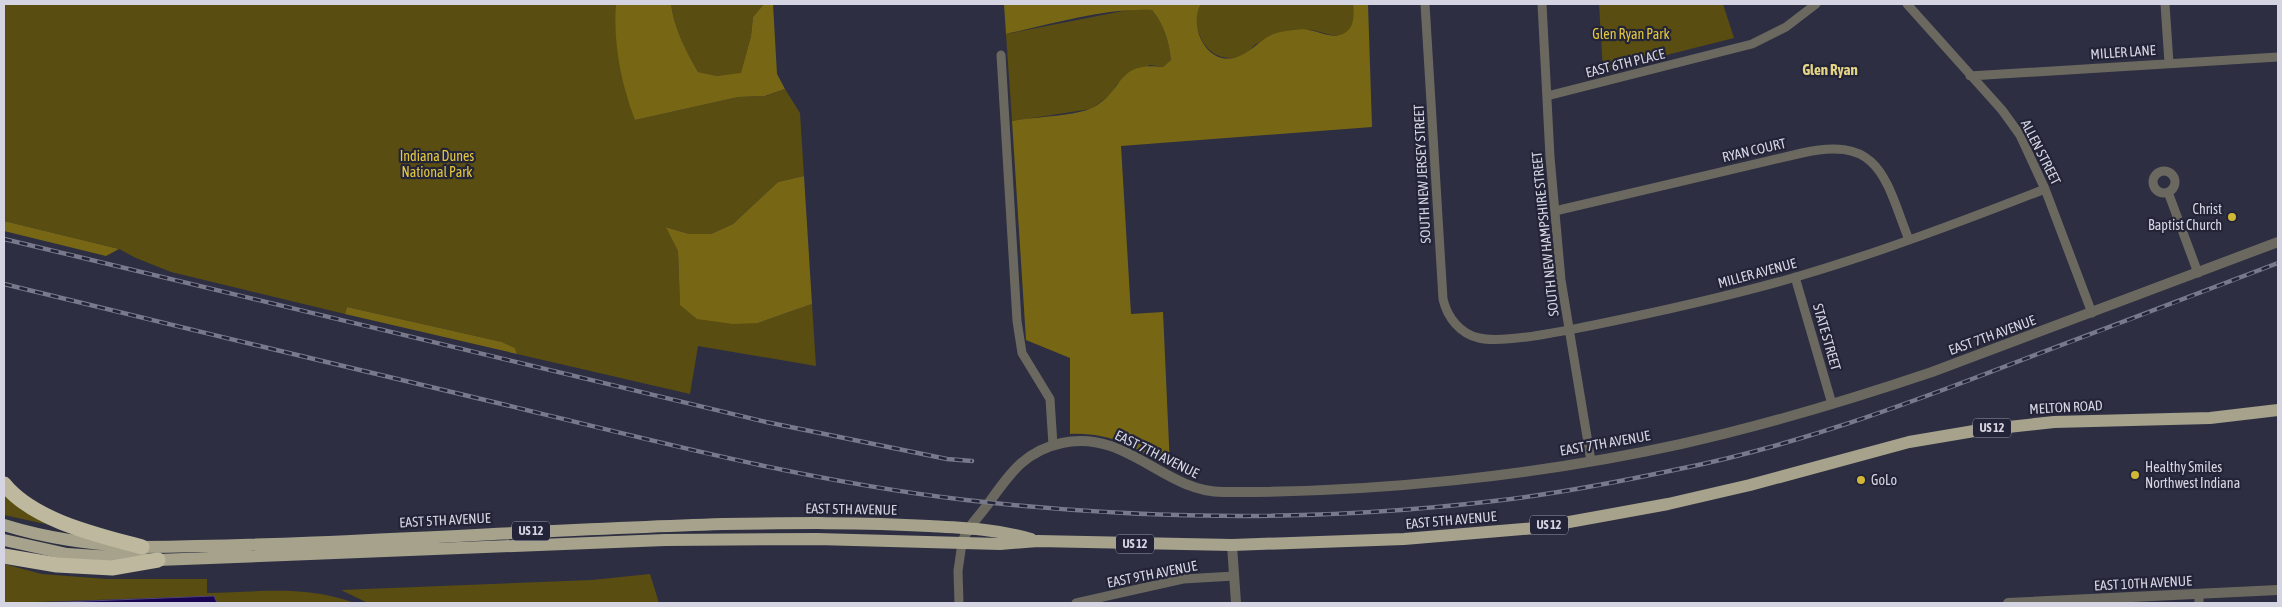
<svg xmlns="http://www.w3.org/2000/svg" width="2282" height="607" viewBox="0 0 2282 607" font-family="'Asap Condensed',sans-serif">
<rect width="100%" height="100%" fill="#2d2e42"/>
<path fill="#594d11" d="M4,4H616L635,120L738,97L766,96L785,89L800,113L804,176L778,182L733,224L711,234H689L667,227L678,251L680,305L758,323L812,304L816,366L698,346L690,394L517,354L515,348L502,342L347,307L345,314L171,272L136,258L119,249L4,221Z
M671,4H764L753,17L751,36L741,74L717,76L698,72C686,51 674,28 671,4Z
M1201,4H1353C1354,12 1356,22 1350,30C1338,44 1319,28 1306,30C1291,32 1271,37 1258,43C1253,45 1251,50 1247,53C1228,64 1208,56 1200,36C1195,24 1194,15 1201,4Z
M1599,4H1723L1734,38L1603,71Z
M1133,9L1152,10C1164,24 1169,42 1171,60L1163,67L1150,65L1117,84L1110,95L1091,109L1012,121L1006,34Z
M4,493L43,521L45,524L4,515Z
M4,564L42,574L106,579H207V593C257,592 307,585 354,603H217L213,596L4,603Z
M650,574L659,603H368L341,590L592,580Z"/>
<path fill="#776715" d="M616,4H671C674,28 686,51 698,72L717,76L741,73L751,36L753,17L764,4H773L777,74L785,89L765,96L738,97L635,120C621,83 613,43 616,4Z
M1004,4H1201C1188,25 1206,64 1233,58C1255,53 1260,34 1286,31C1293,30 1303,28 1309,30C1321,32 1332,39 1343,34C1355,28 1354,15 1353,4H1368L1372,127L1121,146L1131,314L1163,312L1170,467C1134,448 1112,432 1070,434V358L1026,340L1012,121C1031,117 1077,116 1092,108C1125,91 1115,61 1163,67L1171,60C1169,42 1164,24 1152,10C1103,8 1053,24 1006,34Z
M804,176L812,304L758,323L733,324L697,319L680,305L678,251L666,227L689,234H711L733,224L778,182Z
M4,221L119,249L106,256L4,231Z
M347,307L502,342L515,348L517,354L345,314Z"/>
<path fill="#190551" stroke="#51437c" d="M214,596L217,603H40Z"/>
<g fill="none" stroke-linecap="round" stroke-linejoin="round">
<path stroke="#6b695f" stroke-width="9" d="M1425,4L1443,299C1447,317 1460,334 1479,338C1505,344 1567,330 1594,325C1662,311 1730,296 1796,277C1881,252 1963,221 2045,189
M1542,4L1550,157L1561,280L1591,461
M1907,4L2002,110L2020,135L2045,189L2092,313
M2165,4L2169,63
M1001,55L1017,321L1022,353L1050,399L1053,445
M1970,76L2278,57
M1547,96L1752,44L1786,27L1816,4
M2153 182a11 11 0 1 1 22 0a11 11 0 1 1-22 0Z
M2168,192L2198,273
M1555,211L1802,153C1881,135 1885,179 1909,240
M1795,277L1832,404
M2199,594V603
M959,603L958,571L962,543
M1076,603L1183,579L1234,576"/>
<path stroke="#6b695f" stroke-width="10" d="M962,543C967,527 978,518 988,504C1009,475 1024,451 1062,443C1127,429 1164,492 1223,492C1372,493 1536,476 1681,444C1766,425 1849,400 1932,372L2278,242
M1232,545L1236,603
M2008,603L2278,590"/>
<path stroke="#a6a28c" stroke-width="12" d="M4,525C49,539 94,545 142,547C336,545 529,530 723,524C792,523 860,522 929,526C964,528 997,529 1031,539
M4,540L67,554L158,560L665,540L817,539L1000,544L1038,541L1232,545L1404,539L1536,528L1668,504L1750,485L1909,442L1980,430L2054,422L2210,418L2278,410"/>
<path stroke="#bdb89e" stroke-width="15" d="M4,484C34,521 98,535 142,547
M4,556L57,565L112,568L158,560"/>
<g stroke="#78798a" stroke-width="4.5">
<path id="rail" d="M4,239L766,422L947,459L972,461
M4,284C171,325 339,365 506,405C658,442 811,482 966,500C1141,520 1319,522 1494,501C1556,494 1618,482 1679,469C1794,446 1905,405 2014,363C2102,330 2190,297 2278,263"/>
</g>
<use href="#rail" stroke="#232437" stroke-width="2.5" stroke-dasharray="8" stroke-linecap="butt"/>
</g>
<g fill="#d1b736" stroke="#232437" stroke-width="2">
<circle cx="2232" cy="217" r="5"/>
<circle cx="2135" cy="475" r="5"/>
<circle cx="1861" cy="480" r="5"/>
</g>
<g text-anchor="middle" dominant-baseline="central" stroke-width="4.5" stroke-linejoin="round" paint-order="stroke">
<g fill="#232437" stroke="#9f9faf" stroke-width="1">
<rect x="1973" y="418.5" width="38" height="19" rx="4"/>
<rect x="1530" y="515.5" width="38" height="19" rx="4"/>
<rect x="512" y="521.5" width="38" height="19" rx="4"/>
<rect x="1116" y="534.5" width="38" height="19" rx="4"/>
</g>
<g font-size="12" font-weight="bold" fill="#d4d4e2">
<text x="1992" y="428">US 12</text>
<text x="1549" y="525">US 12</text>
<text x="531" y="531">US 12</text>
<text x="1135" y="544">US 12</text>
</g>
<g font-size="14" fill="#e3c73d" stroke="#232437">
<text x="1631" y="34">Glen Ryan Park</text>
<text x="437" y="156">Indiana Dunes<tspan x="437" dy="16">National Park</tspan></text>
</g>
<g font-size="14" fill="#d4d4e2" stroke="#232437">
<text transform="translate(2123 52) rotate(-4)">MILLER LANE</text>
<text transform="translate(1625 63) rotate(-14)">EAST 6TH PLACE</text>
<text transform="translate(1754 150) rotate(-13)">RYAN COURT</text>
<text transform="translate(2041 152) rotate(63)">ALLEN STREET</text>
<text transform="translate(1422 174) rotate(-93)">SOUTH NEW JERSEY STREET</text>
<text transform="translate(1545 234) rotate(-96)">SOUTH NEW HAMPSHIRE STREET</text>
<text transform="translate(1757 273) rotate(-15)">MILLER AVENUE</text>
<text transform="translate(1992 335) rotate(-20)">EAST 7TH AVENUE</text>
<text transform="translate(1827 337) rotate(74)">STATE STREET</text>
<text transform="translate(2066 407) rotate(-3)">MELTON ROAD</text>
<text transform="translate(1605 443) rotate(-10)">EAST 7TH AVENUE</text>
<text transform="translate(1157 454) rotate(26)">EAST 7TH AVENUE</text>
<text transform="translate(851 509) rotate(1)">EAST 5TH AVENUE</text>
<text transform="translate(445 520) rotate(-3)">EAST 5TH AVENUE</text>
<text transform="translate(1451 520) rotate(-5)">EAST 5TH AVENUE</text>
<text transform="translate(1152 574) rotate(-11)">EAST 9TH AVENUE</text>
<text transform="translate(2143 583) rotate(-3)">EAST 10TH AVENUE</text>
</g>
<g font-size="14" fill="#d4d4e2" stroke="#232437" text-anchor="start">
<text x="2222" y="209" text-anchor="end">Christ<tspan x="2222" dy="16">Baptist Church</tspan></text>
<text x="2145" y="467">Healthy Smiles<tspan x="2145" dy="16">Northwest Indiana</tspan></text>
<text x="1871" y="480">GoLo</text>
</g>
<g font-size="15" font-weight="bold" fill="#e4d385" stroke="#232437">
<text x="1830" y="69">Glen Ryan</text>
</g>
</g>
<rect width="2282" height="607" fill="none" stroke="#d4d4e2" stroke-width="10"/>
</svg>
